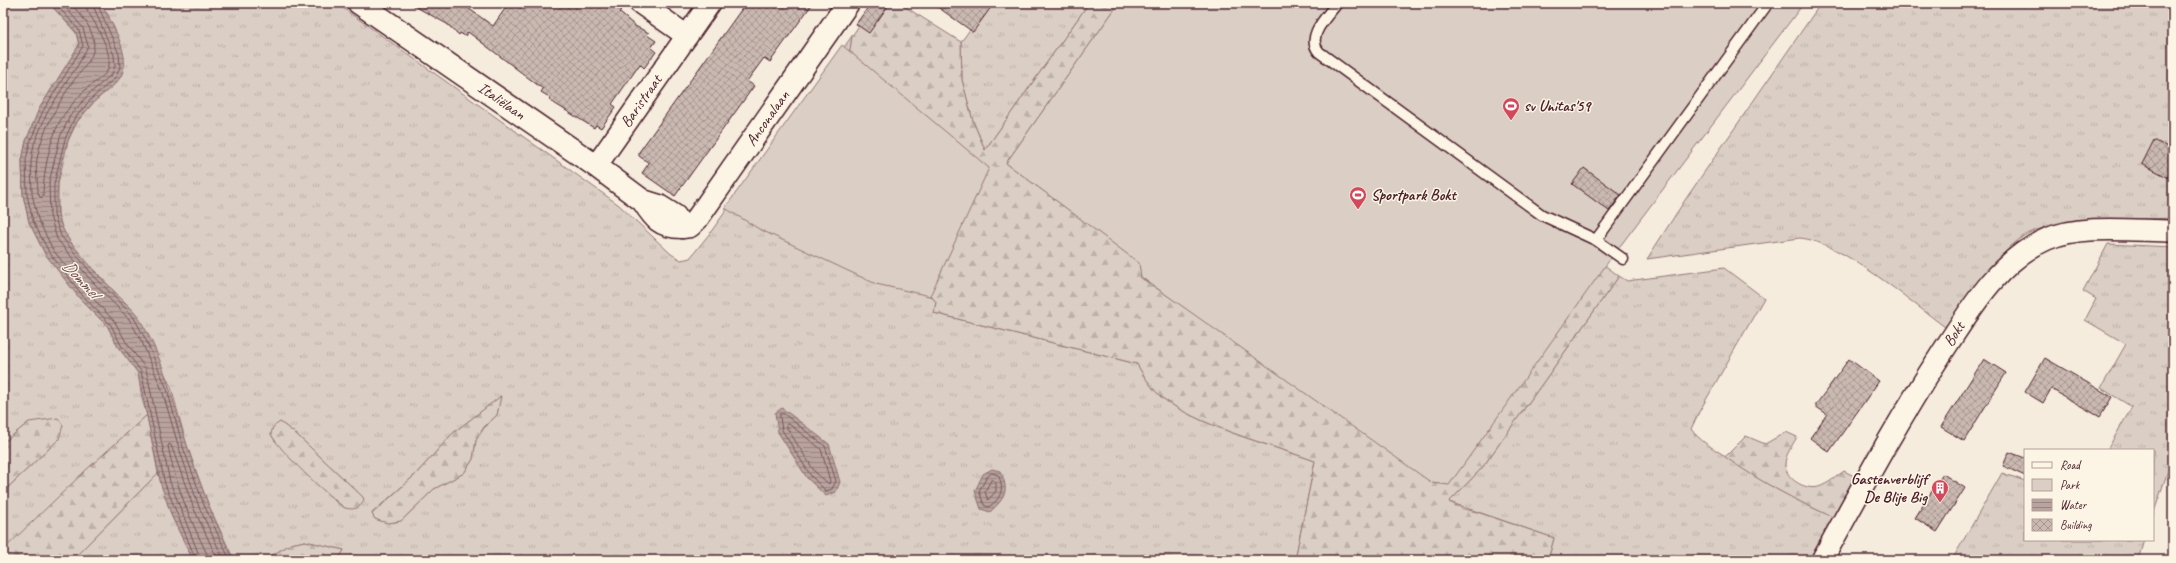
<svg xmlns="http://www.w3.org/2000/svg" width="2176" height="563" viewBox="0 0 2176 563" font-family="Caveat,sans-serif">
<defs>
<pattern id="grass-tufts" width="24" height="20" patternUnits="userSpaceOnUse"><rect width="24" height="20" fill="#dbcec4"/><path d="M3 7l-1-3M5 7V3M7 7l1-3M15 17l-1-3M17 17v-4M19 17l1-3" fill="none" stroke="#bdb0a9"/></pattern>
<pattern id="forest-firs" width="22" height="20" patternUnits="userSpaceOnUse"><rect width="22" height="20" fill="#dbcec4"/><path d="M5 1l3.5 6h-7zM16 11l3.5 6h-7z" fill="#bdb0a9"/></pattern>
<pattern id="water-rules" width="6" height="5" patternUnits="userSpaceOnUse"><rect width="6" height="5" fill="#b8a39e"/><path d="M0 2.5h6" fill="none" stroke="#988481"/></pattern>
<pattern id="building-cross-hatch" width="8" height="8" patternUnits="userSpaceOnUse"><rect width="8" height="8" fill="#cab9b1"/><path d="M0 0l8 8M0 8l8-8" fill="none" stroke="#a69690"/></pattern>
</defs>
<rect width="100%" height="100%" fill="#f5ecde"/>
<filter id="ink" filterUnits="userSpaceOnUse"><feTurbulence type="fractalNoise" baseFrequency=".025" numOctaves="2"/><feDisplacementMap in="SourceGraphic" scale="8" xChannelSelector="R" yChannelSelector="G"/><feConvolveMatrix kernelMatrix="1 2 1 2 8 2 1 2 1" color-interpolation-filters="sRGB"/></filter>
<g filter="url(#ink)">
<path fill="url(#grass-tufts)" stroke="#927678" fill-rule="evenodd" d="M3,3H49L76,33L79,45L39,109L26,141L22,160L23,195L29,222L45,254L108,327L118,347L138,373L142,399L147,415L3,552V492L59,439L29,422L3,443Z
M100,3H336L619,205L671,254L681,260L690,258L710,233L852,36L837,142L877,230L936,302L934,313L1137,364C1143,375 1151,387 1160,396C1195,425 1270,445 1315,461L1295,560H338L344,550L305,541L291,544L264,560H234L208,504L187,446L171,387L136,314L95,271L64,234L58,214V184L68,141L77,122L95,101L108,90L109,16ZM500,397L497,415L484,428L476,440L473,459L464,473L434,489L401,521L388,523L375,519L372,513L416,474L453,433ZM280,422L295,433L363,497L345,508L336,502L275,441L271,434ZM778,432L826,496L808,478Z
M989,3H1089L985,150L973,121L962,80L961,42Z
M1821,3H2173V218C2137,220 2050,217 2022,237C1991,260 1971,296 1950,328L1945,327C1911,302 1840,241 1800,238L1647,259L1685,200Z
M2108,244L2173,247V456L2153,515V450H2107L2132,407L2101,388L2126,344L2085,320L2096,299L2083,291Z
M1724,268L1764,298L1699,412L1691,429C1699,440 1711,447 1722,454C1756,479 1794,500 1833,517L1810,560H1548L1554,538L1449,502L1482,468L1619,276L1627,281Z
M158,473L172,517L193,560H72Z
M2002,473L2025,481V540H2144L2138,560H1952Z"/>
<path fill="url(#forest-firs)" stroke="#927678" d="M874,3H899L961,42L962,80L973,121L985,150L1089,3H1119L1006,163L1140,263L1141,278L1203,319L1595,258L1619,276L1482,468L1449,502L1464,509L1477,512L1554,538L1548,560H1295L1315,461C1271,445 1195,425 1160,396C1151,387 1143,375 1137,364L934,313L936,302L877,230L837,142L852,36Z
M501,396L497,415L484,427L476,440L473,459L464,473L434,489L401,521L388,523L381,521L375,519L372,514L416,474L453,433Z
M147,415L158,473L72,560H3V550L86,470Z
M58,418L63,425L59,439L3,492V443L29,422Z
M280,422L295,433L363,497L364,501C359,509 354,510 345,508C327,495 280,452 271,434L273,427Z
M1786,432L1797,437C1792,446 1785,455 1785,465C1786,480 1808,492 1821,486C1829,483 1837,476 1844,471L1856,477L1833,517C1796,501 1759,481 1725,457L1746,436L1765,444Z
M305,541L344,550L338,560H264L291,544Z"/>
<path fill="#dbcec4" stroke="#927678" d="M1119,3H1804L1611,258L1449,485L1432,483L1141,277L1139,263L1006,163Z
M842,45L989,168L930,296L876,284L759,229L725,208Z"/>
<path fill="url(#water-rules)" stroke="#8c6e70" d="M49,3H100C110,18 127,49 124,67C122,84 104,91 94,102C88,108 82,115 77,122C63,143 54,189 58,214C63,243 99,276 120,297C125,303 133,309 137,315C164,357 172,400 187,445C200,485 215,523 234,560H193L172,517L161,485L138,373L118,347L108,327L80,299L45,254L29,222L23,195L22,160L26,141L39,109L79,45L76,32Z
M782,408L829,444L840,482L836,492L826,496L807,478L778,432L775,413Z
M992,469L1000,471C1010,491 1005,498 990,512L981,509L975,491L983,474Z"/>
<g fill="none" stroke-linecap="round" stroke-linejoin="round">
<path stroke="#765459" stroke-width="1" d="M55,3L79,30L83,46L43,111L30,142L26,160L27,195L33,221L49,252L83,296L111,325L121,345L141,371L165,484L196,560
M62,3L83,28L88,46L78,65L67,81L47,113L34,144L31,161L32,194L38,219L53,250L87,292L115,322L126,342L146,369L170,482L201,560
M70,3C81,15 93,27 94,45C94,59 79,73 71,84C57,106 41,133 37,159C35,170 38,182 38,193L41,198L43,196C43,173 51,130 66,112C72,104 78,97 84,91C91,83 108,77 109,65C111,53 101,35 96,25C92,17 86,12 86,3
M92,3L114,55L115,66L112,74L88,95L70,116L60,137L49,183L50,216L57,239L88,277L129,319L142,342L162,390L179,448L199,507L224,560
M97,3L119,54L120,67L116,77L92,98L74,119L65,139L54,184V215L61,236L92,274L133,316L146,340L167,389L183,447L204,505L230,560
M780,414H784L825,446L836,481L832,489L826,491L811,476L782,430Z
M787,424H789L821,449L830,481L829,484L815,472L787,428Z
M992,473L998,475C1005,488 1001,500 988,507L984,505L979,491L987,477Z
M992,479L996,483V491L988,500L985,492Z
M208,560L207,554C189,517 176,486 168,446L169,444L171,445L194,509L218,560"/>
</g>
<path fill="url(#building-cross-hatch)" stroke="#4a1f2b" d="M409,3H461L493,26L509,3H514L524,10L529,3H611L621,10L619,12L635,26L649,33L647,35L656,41L651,48L656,52L644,68L640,64L612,104L616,107L601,128L596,125L594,128L549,100L551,98L541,92L543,89L468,32L465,36L460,33L459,35L447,24Z
M746,3H813L770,62L764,58L747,81L754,86L675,196L642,173L649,163L639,156V152Z
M871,3H890L869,33L856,24Z
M932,3H994L973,32Z
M2154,140L2173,150V180L2142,164Z
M1584,168L1621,195L1609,211L1572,184Z
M2045,358L2112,397L2100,417L2051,389L2043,403L2025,392Z
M1849,359L1879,381L1829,452L1810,438L1827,414L1815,406Z
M1984,359L2006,373L1964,441L1941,427Z
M2009,452L2025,458V476L2003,466Z
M1943,474L1965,488L1937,532L1915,518Z"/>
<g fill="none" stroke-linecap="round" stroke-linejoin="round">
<g stroke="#4a1f2b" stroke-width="13">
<path id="service" d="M1337,3C1328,16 1305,36 1319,52L1542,215L1596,240L1623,259
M1596,240L1768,3"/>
</g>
<g stroke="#4a1f2b" stroke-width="24">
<g id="minor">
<path d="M640,3L687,36"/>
<path id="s1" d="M596,166L710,3"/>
<path id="s2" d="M1822,560C1860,491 1897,422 1940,356C1968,313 1998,260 2047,239C2082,224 2135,231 2173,231"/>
</g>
</g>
<g stroke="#4a1f2b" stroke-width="25">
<g id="tertiary">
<path id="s3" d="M359,3L596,166L643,201L659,206L675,216L682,227C660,227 654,218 643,201"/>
<path id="s4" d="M682,227L690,226L697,219L848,3"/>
</g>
</g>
<use href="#service" stroke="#fcf5e5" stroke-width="10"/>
<use href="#minor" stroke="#fcf5e5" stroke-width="21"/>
<use href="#tertiary" stroke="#fcf5e5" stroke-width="22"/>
</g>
</g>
<defs>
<g id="stadium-pin" transform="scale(0.9)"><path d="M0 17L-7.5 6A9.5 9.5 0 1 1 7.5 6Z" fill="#d1495b" stroke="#fcf5e5"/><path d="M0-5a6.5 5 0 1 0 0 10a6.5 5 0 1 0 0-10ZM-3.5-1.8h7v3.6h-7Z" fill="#fff"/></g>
<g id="building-pin" transform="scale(0.9)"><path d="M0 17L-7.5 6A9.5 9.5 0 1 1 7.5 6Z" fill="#d1495b" stroke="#fcf5e5"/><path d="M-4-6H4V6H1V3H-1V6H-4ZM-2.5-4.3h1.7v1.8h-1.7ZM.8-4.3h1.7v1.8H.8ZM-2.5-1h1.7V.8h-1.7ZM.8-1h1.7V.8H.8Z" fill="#fff"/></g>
</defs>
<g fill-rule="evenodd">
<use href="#stadium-pin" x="1511" y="106"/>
<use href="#stadium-pin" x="1358" y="195"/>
<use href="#building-pin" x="1940" y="488"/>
</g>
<g text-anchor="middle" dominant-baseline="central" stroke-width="3" stroke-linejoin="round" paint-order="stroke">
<g font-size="16" fill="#4a1f2b" stroke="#fcf5e5">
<text stroke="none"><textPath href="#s3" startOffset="173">Italiëlaan</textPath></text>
<text stroke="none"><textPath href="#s1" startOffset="79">Baristraat</textPath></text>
<text stroke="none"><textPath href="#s4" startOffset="141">Anconalaan</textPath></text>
<text stroke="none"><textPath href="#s2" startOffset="262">Bokt</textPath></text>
</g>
<g font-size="16" font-weight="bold" fill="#4a1f2b" stroke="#fcf5e5" text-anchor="start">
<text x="1524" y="106">sv Unitas'59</text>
<text x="1371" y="195">Sportpark Bokt</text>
<text x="1927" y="479" text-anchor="end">Gastenverblijf<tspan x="1927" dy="18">De Blije Big</tspan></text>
</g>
<g font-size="17" font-style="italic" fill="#704d53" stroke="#fcf5e5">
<text transform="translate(81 279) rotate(47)">Dommel</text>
</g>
</g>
<rect width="2176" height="563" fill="none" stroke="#fcf5e5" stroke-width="16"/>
<rect x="8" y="8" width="2160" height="547" fill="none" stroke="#4a1f2b" stroke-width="1.5" filter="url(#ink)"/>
<rect x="2024" y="449" width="130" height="92" fill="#fcf5e5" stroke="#b59f9b"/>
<rect x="2032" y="462" width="20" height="6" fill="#fcf5e5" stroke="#b59f9b"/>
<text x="2060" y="469" font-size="12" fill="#4a1f2b">Road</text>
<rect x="2032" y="479" width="20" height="12" fill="#dbcec4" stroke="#b59f9b"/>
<text x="2060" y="489" font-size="12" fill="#4a1f2b">Park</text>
<rect x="2032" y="499" width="20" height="12" fill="url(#water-rules)" stroke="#b59f9b"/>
<text x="2060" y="509" font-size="12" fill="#4a1f2b">Water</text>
<rect x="2032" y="519" width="20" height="12" fill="url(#building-cross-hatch)" stroke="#b59f9b"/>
<text x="2060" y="529" font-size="12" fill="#4a1f2b">Building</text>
</svg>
